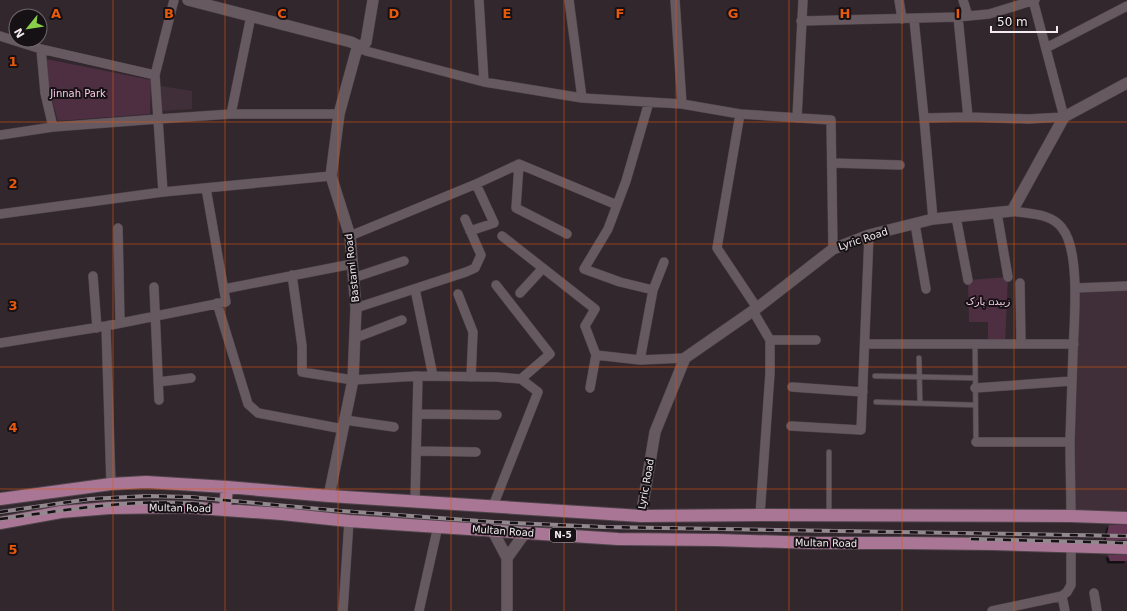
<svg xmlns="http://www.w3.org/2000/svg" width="1127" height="611" viewBox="0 0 1127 611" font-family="'DejaVu Sans',Cairo,sans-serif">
<defs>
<filter id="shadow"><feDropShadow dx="-2.5" dy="2.5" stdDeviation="0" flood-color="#0009"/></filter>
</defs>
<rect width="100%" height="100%" fill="#32272d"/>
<path fill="#402f39" d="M161,86L192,91V109L162,111Z
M1127,286V521H1067L1075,288Z"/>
<path fill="#4d2f41" d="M46,59L151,80L150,114L58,121L49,90Z
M1008,277L1005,344H988V322H969L968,280Z"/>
<path fill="#643653" filter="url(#shadow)" d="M1109,525H1127V540H1106Z
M1108,555H1127V561H1110Z"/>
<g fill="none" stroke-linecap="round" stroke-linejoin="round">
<g stroke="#4e454a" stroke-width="6">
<path id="service" d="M975,344L976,442
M919,358L920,403
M875,376L975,378
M876,402L975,405
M829,514V452"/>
</g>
<g stroke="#4e454a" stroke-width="10">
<path id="minor" d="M479,0L484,82
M569,0L582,98
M675,0L682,104
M899,0L902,19
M963,0L968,16
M958,17L968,117
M914,19L924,118L933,219
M801,21L958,17L989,14L1035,0
M0,36L41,49L155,75
M361,47L366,51L484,82L582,98L682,104L740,114L831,120L833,249
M1046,48L1127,6
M41,49L45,93L53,127L158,119L231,114H339
M649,102L626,181L608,229L584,269L620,282L653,290
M231,114L251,16
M740,114L717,248L757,308
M797,118L803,0
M924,118L968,117L1028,119L1064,117L1033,0
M0,135L53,127
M832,163L900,165
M519,164L516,208L567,234
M163,192L155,75L174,0
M1012,211C1029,214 1051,213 1062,228C1081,251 1074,323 1073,353C1072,382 1071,411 1070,440C1070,466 1071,491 1071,516
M997,213L1008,277
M0,214L163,192L331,176
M956,217L968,280
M915,224L926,289
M118,228L120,323
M470,231L494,223L476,184
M350,236L476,184L519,164L617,205
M502,236L595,309L585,326L596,355L590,388
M292,275L302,346V372L353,380L418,376L496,377L521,379L538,392L493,506
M93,276L97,328
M353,278L404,261
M1020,283L1021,344
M496,285L550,354L521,379
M154,287L159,400
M1075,288L1127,286
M224,289L352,264
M415,289L433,376
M520,293L543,268
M458,294L473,332L471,377
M217,303L248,404L258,413L343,429
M356,308L466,272L475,268L481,255L465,219
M753,311L770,340V373L760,515
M106,326L111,484
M355,338L402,320
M770,340H816
M0,343L106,326L226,302L206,188
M865,344H1074
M596,355L640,360L685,358
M640,360L653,290L664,262
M158,382L191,378
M792,387L863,392
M975,388L1072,381
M417,414L497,415
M345,420L394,427
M791,426L861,430L869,235
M976,442H1070
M417,451L476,452
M415,501L418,376
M1094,593L1097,611
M1062,596L1065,611
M343,611L349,521
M419,611L438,526
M992,611L1062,596L1067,592L1071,585V546"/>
</g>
<g stroke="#4e454a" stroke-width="12">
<path id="tertiary" d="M188,0L351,42L361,47
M329,496L353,380L356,308L350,236L331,176L339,114L356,52L366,42L373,0
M641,516L655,432L685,358L757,308L833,249L869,235L933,219L1012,211L1064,117L1127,83
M491,530L495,535L507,558V611
M507,558L522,537L527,533"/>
</g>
<g stroke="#4e454a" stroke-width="14">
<path id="primary" d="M0,499L111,484L146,482L227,487L329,496L641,516L760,515L1071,516L1127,518
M225,510L227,487
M0,523L61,512L109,508L184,507L282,514L349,521L618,539L717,540L816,543H905L993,544L1127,548"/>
</g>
<use href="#service" stroke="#665960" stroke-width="4.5"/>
<use href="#minor" stroke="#665960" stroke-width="9"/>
<use href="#tertiary" stroke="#665960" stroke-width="11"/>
<use href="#primary" stroke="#aa7695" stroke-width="12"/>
<g stroke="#92888e" stroke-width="4">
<path id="rail" d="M0,512L90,499L147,496L190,497L342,511L494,522L604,527L1127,536
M0,519C67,510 134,498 202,504
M493,527L521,529
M971,539L1127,543"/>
</g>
<use href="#rail" stroke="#161114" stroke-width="2.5" stroke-dasharray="8" stroke-linecap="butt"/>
</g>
<path fill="none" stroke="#e8590c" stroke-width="1" stroke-opacity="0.55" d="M113,0V611M225,0V611M338,0V611M451,0V611M564,0V611M676,0V611M789,0V611M902,0V611M1014,0V611M0,122H1127M0,244H1127M0,367H1127M0,489H1127"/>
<g text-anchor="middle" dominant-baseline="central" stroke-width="4" stroke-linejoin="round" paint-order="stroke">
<rect fill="#161114" stroke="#b1aaae" stroke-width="1" x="550" y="528" width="26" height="14" rx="3"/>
<g font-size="9" font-weight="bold" fill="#f3ebf0">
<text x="563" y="535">N-5</text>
</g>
<g font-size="10" fill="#facbe7" stroke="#161114">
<text x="78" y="93">Jinnah Park</text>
<text x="988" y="301">زبیدہ پارک</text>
</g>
<g font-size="10" fill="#f3ebf0" stroke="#161114">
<text transform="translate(863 239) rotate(-18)">Lyric Road</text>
<text transform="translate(352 268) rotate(-96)">Bastami Road</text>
<text transform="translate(646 484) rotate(-80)">Lyric Road</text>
<text transform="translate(180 508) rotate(1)">Multan Road</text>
<text transform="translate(503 531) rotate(4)">Multan Road</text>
<text transform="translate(826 543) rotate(1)">Multan Road</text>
</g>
</g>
<g font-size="13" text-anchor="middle" font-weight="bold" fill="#e8590c" stroke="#161114" stroke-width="4" stroke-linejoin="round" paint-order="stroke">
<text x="56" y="18">A</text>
<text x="169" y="18">B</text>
<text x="282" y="18">C</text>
<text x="394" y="18">D</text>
<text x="507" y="18">E</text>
<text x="620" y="18">F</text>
<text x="733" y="18">G</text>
<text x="845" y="18">H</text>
<text x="958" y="18">I</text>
<text x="13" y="66">1</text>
<text x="13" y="188">2</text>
<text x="13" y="310">3</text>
<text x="13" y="432">4</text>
<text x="13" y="554">5</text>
</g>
<g transform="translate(28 28) rotate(240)"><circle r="19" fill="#161114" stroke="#6e686c"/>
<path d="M0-3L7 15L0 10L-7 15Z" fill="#89cf49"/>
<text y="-6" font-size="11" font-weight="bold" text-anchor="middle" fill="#f3ebf0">N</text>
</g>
<path d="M991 26v6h66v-6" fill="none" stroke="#f3ebf0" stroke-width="2"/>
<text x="997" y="26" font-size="12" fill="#f3ebf0" stroke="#161114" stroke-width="3" paint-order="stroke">50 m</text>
</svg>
